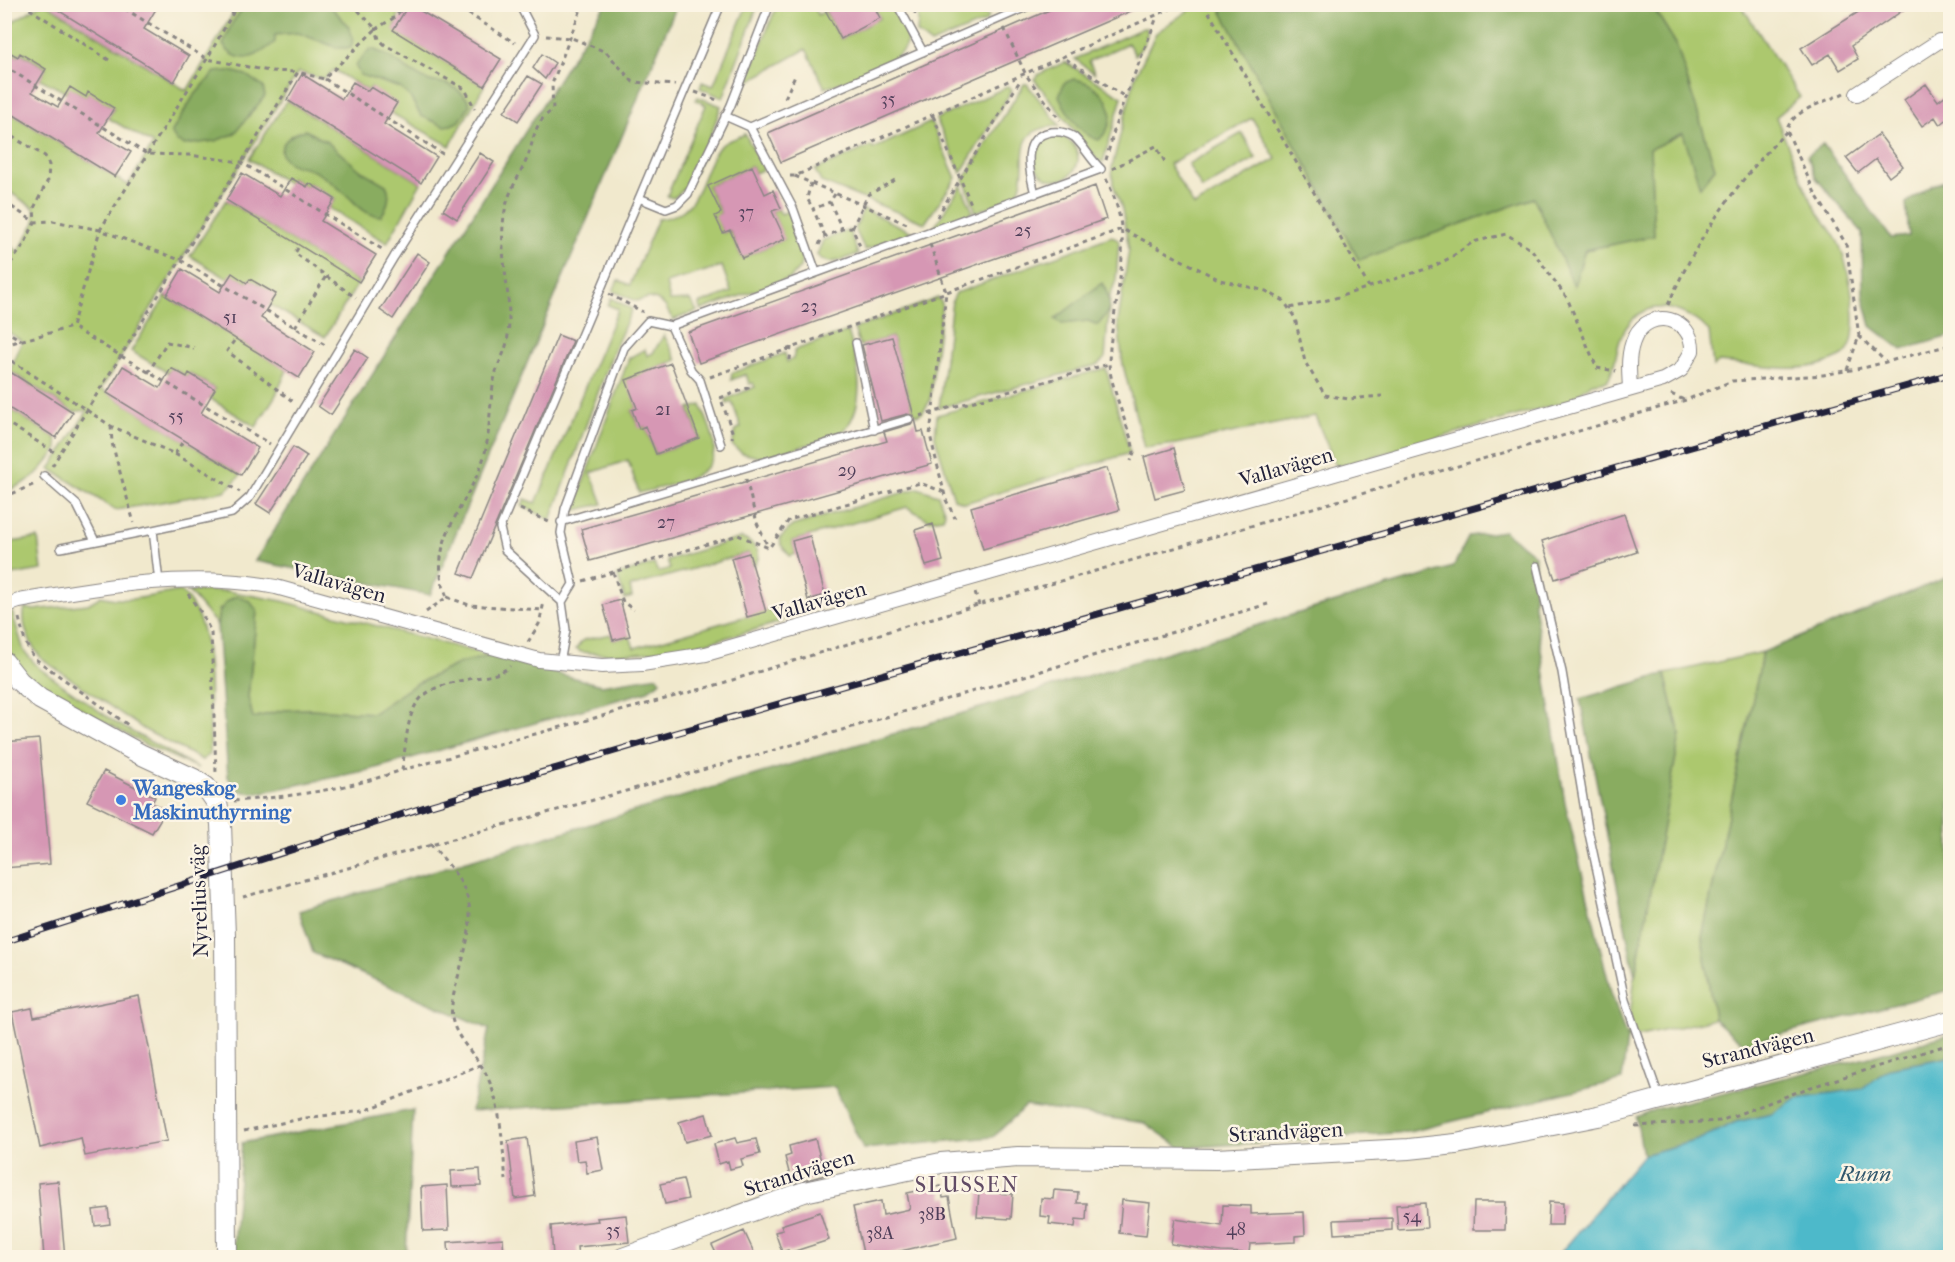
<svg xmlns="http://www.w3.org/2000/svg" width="1955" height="1262" viewBox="0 0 1955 1262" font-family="'IM FELL French Canon',serif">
<rect width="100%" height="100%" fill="#fcf5e5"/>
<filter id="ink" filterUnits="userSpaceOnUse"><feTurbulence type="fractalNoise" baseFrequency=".0167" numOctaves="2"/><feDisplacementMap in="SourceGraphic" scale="12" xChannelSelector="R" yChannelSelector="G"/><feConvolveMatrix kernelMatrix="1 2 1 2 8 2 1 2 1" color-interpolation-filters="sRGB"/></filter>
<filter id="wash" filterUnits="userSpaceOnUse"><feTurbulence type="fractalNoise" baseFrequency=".008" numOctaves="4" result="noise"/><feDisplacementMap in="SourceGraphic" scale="24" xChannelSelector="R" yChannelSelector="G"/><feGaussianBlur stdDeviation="1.35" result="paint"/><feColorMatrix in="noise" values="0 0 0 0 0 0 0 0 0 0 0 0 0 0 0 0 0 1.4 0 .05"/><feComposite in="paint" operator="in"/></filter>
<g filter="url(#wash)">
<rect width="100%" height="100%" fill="#f1e9cd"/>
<path fill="#acc86e" stroke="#677554" stroke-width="1.5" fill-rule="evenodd" d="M42,4L48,5L187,91L238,5H396L401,8L394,30L484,86L450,146L391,113L371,87L368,91L334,70L324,79L298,72L101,389L241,475L225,491L116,510L50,469L88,410L73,412L10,371L22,341L5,330V241L18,252L35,222L34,208L5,189L4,109L128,185L153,144L108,118L114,108L88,93L86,97L70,88L67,93L40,79L46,68L21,53L18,57L5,49V26Z
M747,5H758L723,98L700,88L702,82L713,86Z
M777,5H813L818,15L825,11L841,39L880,18L873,5H891C896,14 907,27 907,37C909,64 846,80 825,88L806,49L749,81V75Z
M919,5H968L989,16L986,21L931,44L917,33Z
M1196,5H1218L1359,259L1534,198L1574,285L1585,250L1654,236L1650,149L1684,133L1700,187L1715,168L1676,44L1652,5H1741L1800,97L1776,117C1787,144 1798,171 1810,198C1817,214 1831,228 1839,244C1849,266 1866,344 1841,357C1802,377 1760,365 1719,362L1713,367L1709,331C1683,307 1644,293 1623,333C1614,351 1618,364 1607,381L1592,383L1571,400L1340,466H1336L1315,416L1176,444L1144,448L1123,365L1118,322L1129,249L1122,209L1113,184L1112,167L1135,77L1156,33ZM1252,118L1276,159L1194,206L1169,164Z
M1143,28H1147C1149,36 1141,50 1135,55L1128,43L1089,61L1095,74L1075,59Z
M1065,62L1122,97L1103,162L1097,160L1034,79L1039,74Z
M1024,84H1027L1060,126C1004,128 1034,165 1016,196L976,212L964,179Z
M1009,86L1012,90L961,173L936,119Z
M698,97L721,106C713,129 695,187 673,198L667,196L706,105L696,100Z
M287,100L421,183L387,243L329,208L335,199L309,183L307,187L291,178L288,183L249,159Z
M931,122L956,178L925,223L821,182L815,170L871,146L873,149Z
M1242,133L1256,158L1202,189L1188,164Z
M745,134L764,169L755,173L752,166L708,186L721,213L716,216L723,233L730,230L742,258L784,239L772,211L778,209L781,214L789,211L804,251L800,267L791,278L701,310L699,304L731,292L722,266L666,283L670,301L690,300L697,311L673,320L665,306L657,300L649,298L636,301L613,291L618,280L630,285L658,219C704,215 697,175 719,147C724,141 738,138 745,134Z
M1034 158a22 22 0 1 1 44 0a22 22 0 1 1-44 0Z
M961,185L973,212L933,229Z
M226,200L359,282L325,337L269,304L275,294L250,279L247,283L232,274L228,279L190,256Z
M863,209L914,233L865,250L855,229Z
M849,230L858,254C844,258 828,269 817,255L823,240Z
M1112,236L1119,241L1116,280L1110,296L1105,358L1097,365L939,408L952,301L956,293Z
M166,296L287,370L276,395L256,427L209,398L215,389L190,373L187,377L172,368L168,373L131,351Z
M611,298L632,309L613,352L551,520L522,506L525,499L536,503L618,309L608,305Z
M938,298L942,303L930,401L922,413L916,415L912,410L892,337L860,346L854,329Z
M848,331C859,366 869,408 839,436L762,458L742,453L732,445L736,430L741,427L732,402L727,404L726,399L755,387L753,383L749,384L746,374L731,380L732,373L785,353L787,362L793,359L795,350Z
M664,335L677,360L627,380L637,408L632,411L639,428L645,426L656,454L699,438L689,409L701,405C706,419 715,435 714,450C712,481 663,486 639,493L628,460L591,473L603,504L576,510L574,507L629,358L645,349L647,356L653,353Z
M1106,368L1130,453L965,503L954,499L935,437L937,415Z
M4,405L56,438L58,449C39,472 33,482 5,491Z
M918,488L938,495L945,513L943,518L929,520L907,507L792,541L796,554L790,556L781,545L780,538L792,526Z
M38,538L42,570L5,576V543Z
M741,538C754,543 766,554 753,566L748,553L630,587L632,597L625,599L617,575L654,564L658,572L670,569L667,560Z
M180,591C217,623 208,697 210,742V754L202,760L145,730L42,659C31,646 20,625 25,608L34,610L88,604L101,596C129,604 152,595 180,591Z
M188,591H227L282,601L491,656L460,663L416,684L373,713L310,709L284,710L253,718L248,697L257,611L219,609L217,625Z
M779,607L783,621C717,642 650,660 581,652L576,649L583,640L611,634L613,640L630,636L634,648Z
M8,612H12L24,651L39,668L116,723L198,768L146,745L37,684L23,671L7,650L5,644L4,615Z
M1763,652L1702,937L1714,1019L1627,1039L1635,976L1680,735L1665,674Z"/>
<path fill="#89ac61" stroke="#56674e" stroke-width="1.5" d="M245,5H329C340,17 358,30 351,48H338L298,33L275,35V42C259,56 239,68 223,45L232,23Z
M605,5H677L430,595L255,561Z
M1218,5H1652L1676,44L1715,168L1700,187L1683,133L1650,149L1654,236L1585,250L1574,286L1534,198L1359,260Z
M370,49C389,52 409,73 427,80C434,83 443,82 450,85C457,89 467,96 470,104L460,121L451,125L444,126L421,116L410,97L400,88L360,75L355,65Z
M230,71L246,75L263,87L265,96L234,134L215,141L185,145L177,142L171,133L193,97L215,72Z
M1074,79C1104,84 1125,115 1099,140C1081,136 1067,113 1059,96L1064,83Z
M305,130L326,141L360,170L386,185C392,195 387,208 381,216C363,216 356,202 343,192C333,183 317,171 304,167C299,165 295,167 291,164C269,151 289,133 305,130Z
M1823,144L1891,238L1909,236L1906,203L1933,185L1950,179V336L1902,350L1871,326L1863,296L1862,232L1816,178L1807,156Z
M1102,283C1113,302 1112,309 1098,325L1088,321L1062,324L1055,319Z
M1504,531L1535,555L1534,605L1565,803L1611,992L1627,1039L1622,1080L1409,1132L1181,1148L1145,1123L1026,1106L993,1137L863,1149L835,1087L471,1111L489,1029L313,953L299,911L1453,567L1469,536Z
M1950,576V990L1743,1044L1714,1019L1702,937L1763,652Z
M237,596L250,601L257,611L248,697L253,718L284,710L310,709L373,713L416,684L460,663L491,656L601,685L658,676L661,681L645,692L369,770L258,793C241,793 237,792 228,777L217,625C219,610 222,602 237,596Z
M1665,674L1680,735L1635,976L1580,699Z
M1950,1034V1057L1890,1068L1862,1089L1796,1098L1772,1114L1736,1122L1698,1140L1643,1155L1636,1117L1656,1109L1866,1058Z
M413,1110L406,1257L232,1258L242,1143Z"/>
<path fill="#4db9ca" stroke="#386e82" stroke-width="1.5" d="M1950,1057V1257H1557L1643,1155L1698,1140L1736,1122L1772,1114L1796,1098L1861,1089L1890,1068Z"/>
<g id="blocks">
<path fill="#d697b4" d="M48,4H159L144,29L189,56L174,82Z
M409,4L501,59L484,86L393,30Z
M822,4H873L880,18L841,39Z
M1063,4H1147L781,162L768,133Z
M1871,4H1912L1851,46L1858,59L1840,70L1830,54L1812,65L1801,48Z
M4,49L18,57L20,53L46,69L32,92L58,107L70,87L86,97L88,92L114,108L99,133L131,152L115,177L4,109Z
M542,54L555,63L545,79L533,68Z
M302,74L342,99L353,82L368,91L371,87L397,103L384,124L437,157L421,183L287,100Z
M528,76L542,84L518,121L504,112Z
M1926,84L1938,101L1950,92V117L1940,125L1935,117L1922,126L1904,100Z
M1879,134L1903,166L1889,177L1876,159L1858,173L1846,158Z
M480,153L494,162L457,219L443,210Z
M752,166L765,194L773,190L781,208L772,211L785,239L742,258L730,230L723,233L715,216L721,213L708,186Z
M242,173L280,196L291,178L307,187L309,183L335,199L321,221L376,255L359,282L226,200Z
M1095,186L1106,219L699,363L688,332Z
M417,253L430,262L393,319L380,310Z
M182,269L220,292L232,273L247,283L250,279L276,294L261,318L315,352L299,378L166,296Z
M558,335L573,341L473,578L459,573Z
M892,337L914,416L907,414L881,421L862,345Z
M355,349L368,358L331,415L318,406Z
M671,363L699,438L656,454L645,426L639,429L632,410L637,408L626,380Z
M123,366L160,388L171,368L187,377L189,373L215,389L201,413L258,448L241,475L107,393Z
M4,368L73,412L56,438L4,405Z
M915,419L918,432L923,431L932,464L590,561L581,529L887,441L884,432L911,424Z
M293,447L307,456L270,513L256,504Z
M1174,448L1185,490L1155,498L1144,457Z
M1107,468L1119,510L983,549L971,507Z
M1624,514L1637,552L1555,579L1542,541Z
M933,524L943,561L926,566L915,530Z
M810,536L825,595L808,600L792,541Z
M749,553L766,612L747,617L731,558Z
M620,600L630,636L613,640L603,605Z
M39,739L50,864L4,868V742Z
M104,771L155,797L152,803L166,810L152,833L87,801Z
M139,996L167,1141L85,1156L81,1138L40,1148L12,1012L32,1008L34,1017Z
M706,1114L712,1135L685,1142L679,1122Z
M597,1137L603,1170L587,1173L585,1160L577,1161L574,1141Z
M527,1138L535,1196L515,1199L508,1141Z
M735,1138L737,1143L756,1139L760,1154L741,1159L743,1166L730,1169L728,1161L719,1164L714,1144Z
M815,1139L825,1175L792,1184L785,1157L791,1155L789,1146Z
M480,1169L481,1186L452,1187L451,1171Z
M683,1179L688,1199L665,1204L660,1184Z
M58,1181L65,1257H44L38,1183Z
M447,1185L449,1230L423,1231L421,1187Z
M941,1186L943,1198L949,1197L957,1238L875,1257L873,1251L863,1253L853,1207L881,1201L883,1215L910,1209L907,1193Z
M1054,1190L1078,1192L1077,1203H1087L1086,1220L1076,1219L1075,1227L1049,1224L1050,1217L1040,1216L1041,1198L1053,1199Z
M979,1192L1013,1194L1011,1219L977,1217Z
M1122,1200L1150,1203L1146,1236L1119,1233Z
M1474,1202H1506L1505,1230H1473Z
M1549,1202L1563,1203L1562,1225H1548Z
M1425,1203L1427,1228L1398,1230L1396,1205Z
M1223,1205L1251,1206V1214L1304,1212L1305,1235L1295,1236V1242L1250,1244L1249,1253L1221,1252L1171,1244L1175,1219L1222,1226Z
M108,1208L110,1224L95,1226L93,1210Z
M820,1212L829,1240L789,1253L788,1250L782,1252L775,1232L783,1230L781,1225Z
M626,1215L629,1242L577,1247L578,1257H553L551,1226L598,1221L597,1218Z
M1392,1218V1230L1335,1234L1334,1220Z
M744,1231L756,1257H718L712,1245Z
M503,1238L504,1257H449L448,1242Z"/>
</g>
</g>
<g filter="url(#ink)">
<use href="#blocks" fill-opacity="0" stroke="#8a8684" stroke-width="1.5"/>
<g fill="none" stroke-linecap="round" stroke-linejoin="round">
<g stroke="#8a8684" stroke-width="10">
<path id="lane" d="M897,4L923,52
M4,8L9,4
M725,116L750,127L793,208L816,272
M750,127L1033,4
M639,198L666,209L677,205L688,194L731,105L770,4
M671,326L1101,169C1091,160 1084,146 1074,137C1068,133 1059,131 1051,132C1019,137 1030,173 1035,194
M856,343L874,430
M44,476L77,505L95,541
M561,522L909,419
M61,548L153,530
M1537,566L1562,672L1588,829L1625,1000L1659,1097
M159,582L153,530L232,513L250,497L394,257L535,35L519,4
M562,602L573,584L561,533L565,509L624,348L648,321L671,326L691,370L700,380L721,445
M560,663L566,630L562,602L505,550L500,528L721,4"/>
</g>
<g stroke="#8a8684" stroke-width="16">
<path id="street" d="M1857,94L1939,41H1950
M4,606L19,601C104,586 190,571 276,587L539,660L602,666L642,664L706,654L1663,380L1681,370L1692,351C1694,318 1650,306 1635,337C1627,353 1629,371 1630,388"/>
</g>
<g stroke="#8a8684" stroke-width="22">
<path id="secondary" d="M4,662L19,681L40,699L140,754L194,779L206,787L217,803L221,824L225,936L227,1258
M623,1258L804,1192L941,1163L1018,1157L1216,1159L1409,1149L1456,1144L1598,1116L1950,1021"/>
</g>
<path stroke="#8a8684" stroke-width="3" stroke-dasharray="4.5 4.5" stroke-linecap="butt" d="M22,4L112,62
M117,4L207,59L269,71L298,72
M238,4L207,59L100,230L72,327L270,444
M406,4L395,17L376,29L379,39L385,45L465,89L475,109
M453,4L515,43
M973,4L987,12
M1204,4L1369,287
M915,14L916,4
M1004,28L1026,75L1060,120
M546,36L572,38L606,52L633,82L675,85
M1066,59L1125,97
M4,66L147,154L189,155L241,162L385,251
M325,79L446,156
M695,92L720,101
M1844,93C1828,101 1789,111 1787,131L1815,193L1846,244L1859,336
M785,98L795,76
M933,116L972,206
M4,132L45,156L49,165L48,180L34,208L35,222L24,245L4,272
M1106,160L1118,116L1157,17
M1112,169L1156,146L1165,162
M790,176H795L1181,4
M795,176L909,225
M1106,179C1139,242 1112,297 1109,362C1109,380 1126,423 1132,442L1134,452L1131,461
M811,183L807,198L813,209
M835,194L830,202L842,229
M4,202L35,222L53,221L100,230L180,260L327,346
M937,217L1021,79
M852,228L868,195L895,180
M825,236L813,209L830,202
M930,244L946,292L930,435L946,500L955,518
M819,245L822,238L842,229L852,228L860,246
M298,248L295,253L356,298
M609,294L643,312
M1668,305C1696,240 1737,181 1787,131
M1290,308L1332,299L1432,267L1450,258L1473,242L1506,234L1532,250L1567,298L1597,368L1616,371
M295,327L326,276
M4,330L21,340
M234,341L227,351L295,403
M4,345L72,327
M4,356L111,426L175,454L240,492
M790,360L791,347
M1847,370L1859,336L1886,362
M148,373L167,342L194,348
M710,377L1122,229L1220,280L1266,291L1284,301L1295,318L1305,362L1325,395L1348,399L1382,396
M1671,394L1684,400
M720,398L754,386
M722,402L733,434L732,438
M920,416L1109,364
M4,421L59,455
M111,426L112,443L134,523
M175,454L183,441
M52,466L298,72L324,79L376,29L352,4
M746,479L757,523L768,547
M4,497L35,484
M520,509L549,522
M613,572L623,602L634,610
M583,581L738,535L769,548L789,520L920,483L944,492
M975,593L979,605
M188,594L202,614L211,632L216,773
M447,597L469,605L542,610
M426,612L447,597C423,540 472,504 485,453C491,426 489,398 496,372C499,362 505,352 507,342C515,297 495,250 506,206C510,188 522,172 528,156C535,136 534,122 553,110L552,84L583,4
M19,618L25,642L34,658L128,725
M528,642L539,624L544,602
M402,770C411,707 406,689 475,678C488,676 500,675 510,666
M234,801C294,796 345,790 402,770L713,686L912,624L1686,400L1732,381L1823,375L1867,367L1950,345
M430,844C481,897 475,914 457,981C454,993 449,1010 453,1022C458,1041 476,1055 485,1072C502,1104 502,1145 506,1180
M243,897L778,749L1268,604
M1635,1126L1720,1121L1808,1088L1950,1044
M244,1131L305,1118L364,1111L480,1065"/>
<use href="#lane" stroke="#fff" stroke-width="7"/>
<use href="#street" stroke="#fff" stroke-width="14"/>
<use href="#secondary" stroke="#fff" stroke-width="20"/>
<g stroke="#22223b" stroke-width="7">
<path id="rail" d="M4,942L428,806L676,733L1950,374"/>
</g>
<use href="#rail" stroke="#fcf5e5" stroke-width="4.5" stroke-dasharray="14" stroke-linecap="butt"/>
</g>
</g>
<circle fill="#3f7fe0" stroke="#fcf5e5" stroke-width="2" cx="121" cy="800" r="6"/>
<g text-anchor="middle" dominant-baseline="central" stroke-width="5" stroke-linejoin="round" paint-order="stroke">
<g font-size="18" fill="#4f3f59">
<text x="888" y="99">35</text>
<text x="746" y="212">37</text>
<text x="1023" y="230">25</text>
<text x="809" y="306">23</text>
<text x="230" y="317">51</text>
<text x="663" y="409">21</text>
<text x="176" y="416">55</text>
<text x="847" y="470">29</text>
<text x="666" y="522">27</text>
<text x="932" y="1214">38B</text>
<text x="1412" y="1216">54</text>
<text x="1236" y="1229">48</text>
<text x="613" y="1230">35</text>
<text x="880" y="1233">38A</text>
</g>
<g font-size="21" fill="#22223b" stroke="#fcf5e5">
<text transform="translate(1286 467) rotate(-16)">Vallavägen</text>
<text transform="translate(339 583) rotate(16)">Vallavägen</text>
<text transform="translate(819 601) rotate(-16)">Vallavägen</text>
<text transform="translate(199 901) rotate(-92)">Nyrelius väg</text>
<text transform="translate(1758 1048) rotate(-14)">Strandvägen</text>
<text transform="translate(1286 1132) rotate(-3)">Strandvägen</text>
<text transform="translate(799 1173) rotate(-17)">Strandvägen</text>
</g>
<g font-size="21" font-weight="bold" fill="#366cbe" stroke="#fcf5e5" text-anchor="start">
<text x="133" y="788">Wangeskog<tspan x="133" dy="24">Maskinuthyrning</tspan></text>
</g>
<g font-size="22" font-style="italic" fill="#31576d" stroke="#fcf5e5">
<text x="1865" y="1174">Runn</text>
</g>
<g font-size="22" letter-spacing="1.5" fill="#614b65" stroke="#fcf5e5">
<text x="967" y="1185">SLUSSEN</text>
</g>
</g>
<rect width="1955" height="1262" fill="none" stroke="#fcf5e5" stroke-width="24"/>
</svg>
